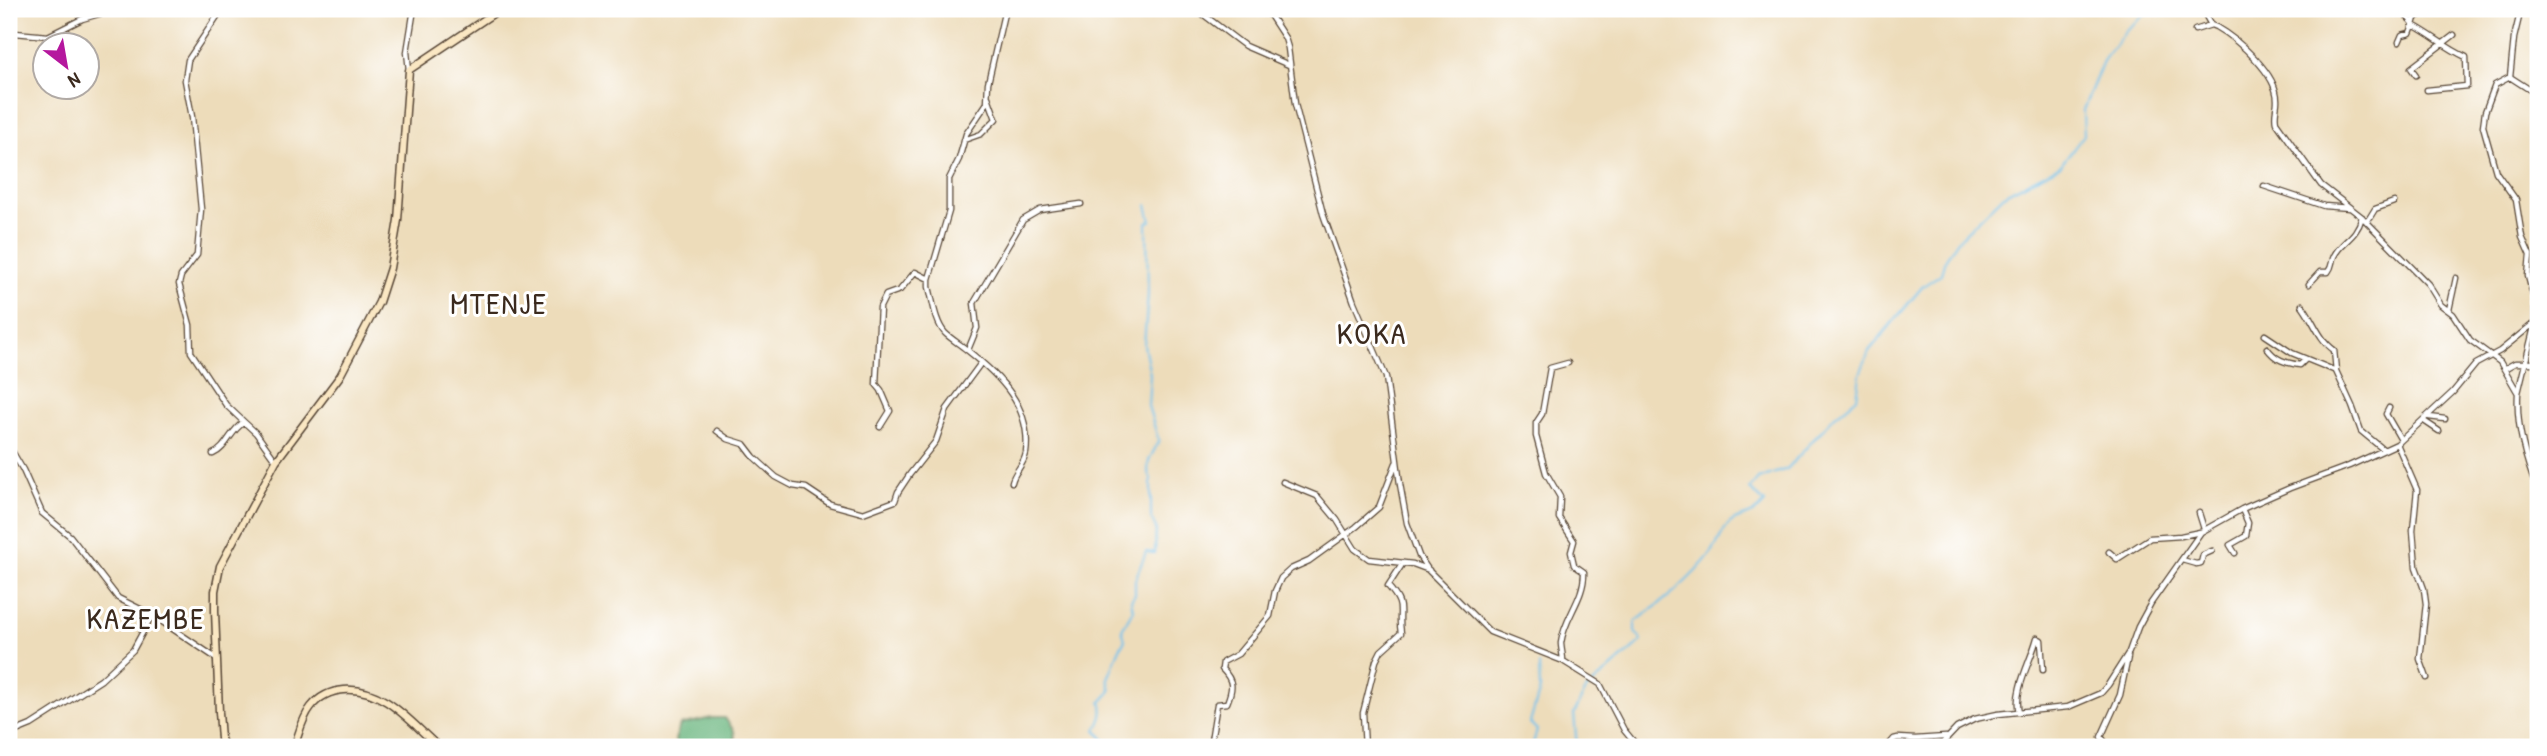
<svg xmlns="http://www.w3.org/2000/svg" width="2547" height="756" viewBox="0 0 2547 756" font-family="'Patrick Hand',sans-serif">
<rect width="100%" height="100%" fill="#fff"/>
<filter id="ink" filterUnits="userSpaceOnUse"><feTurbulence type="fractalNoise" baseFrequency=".0143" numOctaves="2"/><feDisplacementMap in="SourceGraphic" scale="14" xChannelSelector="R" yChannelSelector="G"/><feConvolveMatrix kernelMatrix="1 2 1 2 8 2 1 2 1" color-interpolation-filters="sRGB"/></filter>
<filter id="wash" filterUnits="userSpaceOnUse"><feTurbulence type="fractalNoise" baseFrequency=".00686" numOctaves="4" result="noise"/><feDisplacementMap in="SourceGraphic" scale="28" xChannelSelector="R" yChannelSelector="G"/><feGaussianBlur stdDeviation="1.57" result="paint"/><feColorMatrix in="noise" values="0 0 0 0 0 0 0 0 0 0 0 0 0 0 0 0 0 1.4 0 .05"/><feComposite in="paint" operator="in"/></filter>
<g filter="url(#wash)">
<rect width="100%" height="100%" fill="#eddcba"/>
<path fill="#6ab67f" stroke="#52704e" stroke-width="2" d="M712,718H725L734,731L736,747H678L675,740L680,725Z"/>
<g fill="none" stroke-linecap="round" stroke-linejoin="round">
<path stroke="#71c2ed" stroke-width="2" d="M1095,747L1105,741L1096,730C1101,721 1105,712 1101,702L1111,691L1108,678C1115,665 1116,651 1125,640L1122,629L1133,610L1131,600L1135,594V580L1146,552L1155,553L1156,528L1151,518V479L1148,471L1149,460L1159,441L1148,406L1150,374L1144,345L1148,294L1147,222L1151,221L1147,205
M1532,747L1537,730L1530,723L1540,689L1539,665
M1577,747L1574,714L1586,690L1642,641L1635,632V622C1663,602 1691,580 1712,552C1718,544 1722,531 1729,524C1739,514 1751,520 1765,503L1750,489L1758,479L1787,469L1834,417L1857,398L1860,374L1869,351L1923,286L1941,274L1944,262L1957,241L2005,194L2061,165L2084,135L2083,110L2103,61L2126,30L2142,17L2148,9"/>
</g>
</g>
<g filter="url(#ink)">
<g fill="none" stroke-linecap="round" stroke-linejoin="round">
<g stroke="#564535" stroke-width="7">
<path id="street" d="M222,9L188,60L185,80L192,117L201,209L197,255L181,276L179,284L190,325L191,352L226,405L244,422
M1005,9L988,83L987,103L966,134L959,159L949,179V211L929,279V287C933,301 935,322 945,333C951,339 960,344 967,350C1000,376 1032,407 1026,453C1024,465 1014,472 1012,482
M1203,9L1200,12L1245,46L1289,65
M1266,9L1285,38L1288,48L1295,104L1323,214L1354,302L1386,377L1400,484L1407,523L1419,556L1429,571L1490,632L1563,661L1600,684L1624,730L1638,747
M2202,9L2211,25
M2400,9L2413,23
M2195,30L2211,25L2216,27C2237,39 2278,74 2277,101C2277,108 2274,114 2276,122L2321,185L2362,217L2428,284L2441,305L2453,314L2470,340L2500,362L2518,393
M9,35L15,33L48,36L82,19L116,9
M2399,42L2402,35L2410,33L2413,25
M409,70L407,52L414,9
M2416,75L2411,68L2454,35
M2510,77L2514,38L2521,9
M2427,90L2467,86L2466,57C2446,48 2432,35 2413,25L2415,18L2428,9
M2538,95L2510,77L2495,85L2485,112L2483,126L2496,172L2516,200L2522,237L2530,255L2528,276L2535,303V323L2518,393C2516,428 2526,460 2538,492
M964,140L981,134L996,119L988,97
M2264,186L2324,206L2350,208
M2367,222L2375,209L2394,202
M2309,284L2320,272H2328C2333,266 2331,262 2334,256C2342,240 2356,239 2362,217
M2302,305C2313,319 2319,340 2334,350L2336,371L2352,406L2361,431L2384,450
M2449,310L2456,278
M2265,335L2292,353L2336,371
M2267,348C2275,360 2286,363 2300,365L2306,359
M968,350L977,328L974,303L1023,220L1040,210L1081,204
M2504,369L2515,363H2538
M2389,408L2386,414L2401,440
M2429,417L2445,419
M2424,421L2439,431
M880,427L890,411L881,390L876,384L880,307L886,295L900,290L915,272L929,279
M717,431L728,439L744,444L754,457L776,477L793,486L806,488L830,504L863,513L895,501L898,492L910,474L936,441L947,409L981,363
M2397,444L2417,490L2413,530L2416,567L2424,589L2426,604L2420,659L2427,678
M9,446L23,470L42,513L70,536L118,598L152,615L216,658
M213,454C227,448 230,431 244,422L256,433L276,461
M1283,482L1317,496L1337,520L1355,549L1369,559L1413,564L1429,570
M2199,513L2204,529
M2109,552L2117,559L2150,538L2181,536L2200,532
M2235,553L2230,545L2246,536L2248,523L2242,509
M2182,560L2196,564L2201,563L2203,555L2212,551
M2037,638L2041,640L2043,670
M1563,661C1563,655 1561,648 1561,643C1564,618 1585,598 1584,572L1574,565L1571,552L1574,541L1559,518L1560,497L1546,473L1536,436V423L1542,414L1550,368L1568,363
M2019,712C2013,691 2031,661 2037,638
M9,734L31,725L101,680L133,650L152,615
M1210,747L1217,704L1227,703C1233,688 1234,681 1222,669L1223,662L1238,654L1270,616L1275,591L1281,578L1291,569L1309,561L1356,527L1379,507L1396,463
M1365,747L1363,713L1376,661L1381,651L1401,633C1397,608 1407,608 1388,586L1403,563
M1887,747L1894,739L1898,738L1915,739L1946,737
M1939,747L1957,728L1975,719L1998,714L2068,707L2101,693L2108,685L2129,652L2138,627L2151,603L2201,532L2242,509L2290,488L2349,466L2397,444L2453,392L2476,364L2500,351L2538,320
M2109,747L2101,737L2120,695L2128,657"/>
</g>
<g stroke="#564535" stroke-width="9">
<path id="secondary" d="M225,747L221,739L219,712L215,611V591L220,566L276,461L340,376L379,302L390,268L398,220L409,70L500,9
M294,747C299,734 302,718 311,707C319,697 331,691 344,690C384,687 411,723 439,747"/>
</g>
<use href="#street" stroke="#fff" stroke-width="4.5"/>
<use href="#secondary" stroke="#fae7c3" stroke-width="6"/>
</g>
</g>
<g text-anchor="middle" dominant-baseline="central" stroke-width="6" stroke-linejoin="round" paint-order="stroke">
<g font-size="30" letter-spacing="2" fill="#3b2a1e" stroke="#fff">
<text x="499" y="303">MTENJE</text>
<text x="1372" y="333">KOKA</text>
<text x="146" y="618">KAZEMBE</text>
</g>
</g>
<rect width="2547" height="756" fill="none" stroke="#fff" stroke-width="35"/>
<g transform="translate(66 66) rotate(149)"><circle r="33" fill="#ffffff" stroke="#b1aaa5" stroke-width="2"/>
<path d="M0-5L12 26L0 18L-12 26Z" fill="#b5179e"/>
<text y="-10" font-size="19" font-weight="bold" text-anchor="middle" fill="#3b2a1e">N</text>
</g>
</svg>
